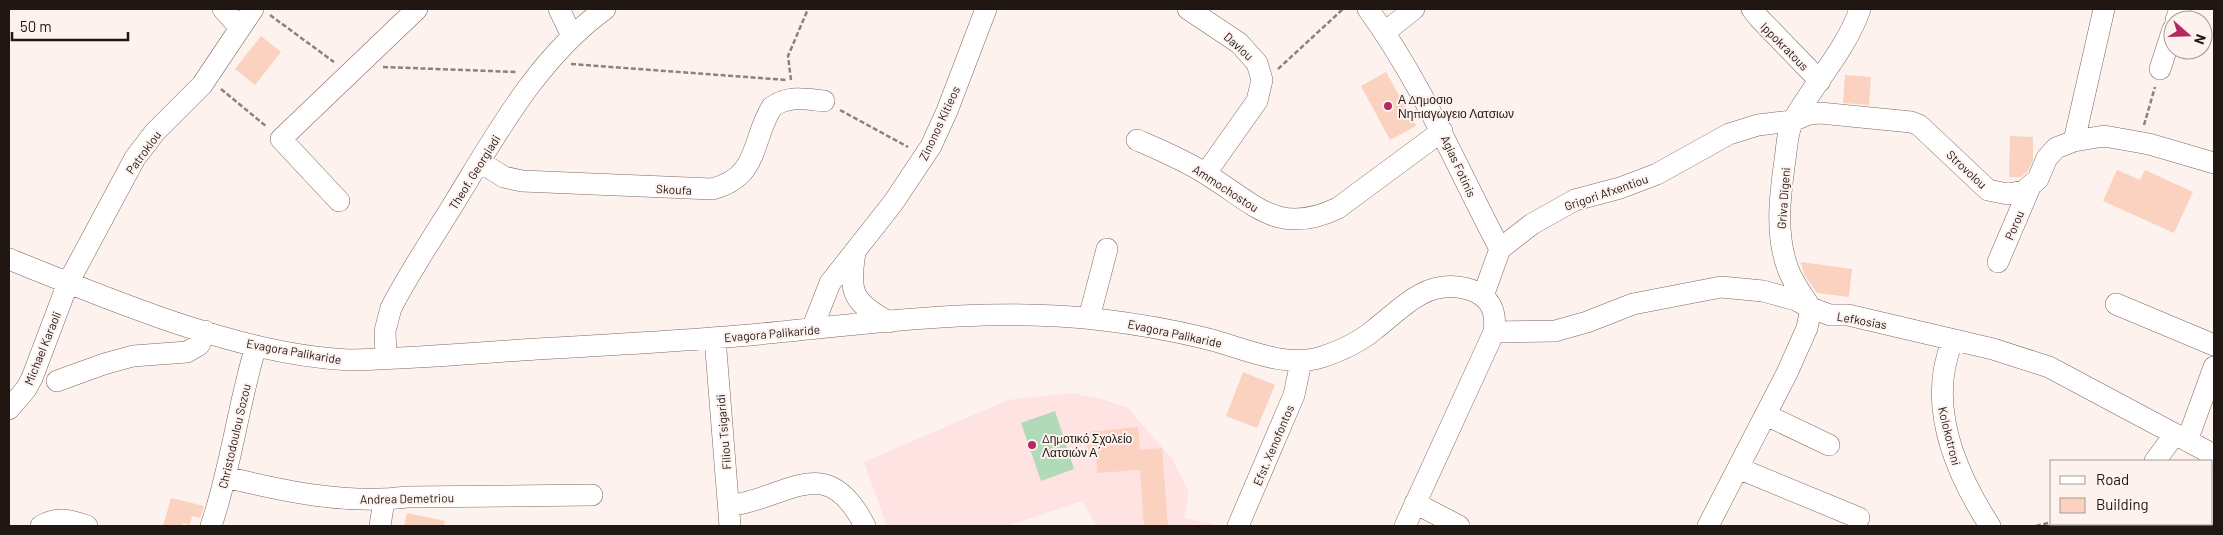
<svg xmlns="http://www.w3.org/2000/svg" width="2223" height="535" viewBox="0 0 2223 535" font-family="Barlow,sans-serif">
<rect width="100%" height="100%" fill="#fdf2ee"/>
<path fill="#ffe3e3" d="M1071,393L1102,399L1128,408L1173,460L1189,492L1184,518L1221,526H1096L1082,501L1008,526H887L864,462L1008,400Z"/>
<path fill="#b1dab8" d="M1055,411L1074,469L1041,481L1021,423Z"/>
<path fill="#fbd1c0" d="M261,36L281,52L255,85L235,69Z
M1386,72L1416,126L1390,140L1361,86Z
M1845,75L1871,77L1869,105L1843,103Z
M2010,136L2033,137V160L2028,171L2021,177H2009Z
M2117,170L2140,180L2145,170L2193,192L2174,233L2103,201Z
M1801,262L1852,269L1849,297L1817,293L1804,274Z
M1243,372L1275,385L1257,428L1226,416Z
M1138,427L1140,450L1162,448L1168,526H1144L1140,470L1097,473L1096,454L1088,455L1086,432Z
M171,498L204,506L200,518L192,516L190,525L183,523L182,526H163Z
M407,513L445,521L444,526H404Z"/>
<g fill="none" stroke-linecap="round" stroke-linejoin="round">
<g stroke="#7f6860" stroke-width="22">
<path id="minor" d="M223,9L240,28
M559,9L572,36
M1188,9L1239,43L1257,63L1262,80L1257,101L1206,173
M1368,9C1422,83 1457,168 1500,249
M1752,9L1759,18L1820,81
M2176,20L2180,9
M1385,32L1414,9
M2160,69L2173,29
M1137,140C1160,150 1184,160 1206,174C1255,204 1278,237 1338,208L1442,131
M2074,141L2104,9
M480,162L504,177L522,181L712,189C760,177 751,140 772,107C788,95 805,99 824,101
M339,201L281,139L417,9
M855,252C849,293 852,302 889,322
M9,259C111,300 239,355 349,360C412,359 474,353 537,349C611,345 685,341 760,334C873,323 990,306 1103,320C1137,324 1171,330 1204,338C1242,347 1284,369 1322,357C1340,351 1360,342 1375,329C1401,309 1422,283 1458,287C1466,288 1474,290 1481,295C1494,304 1496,317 1494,332L1405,526
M1998,262L2030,187
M1483,296L1500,249L1532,224L1575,200L1620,188L1657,174L1729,134L1758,125L1792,121L1809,114L1820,113L1911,122L1919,125L1988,190L2008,194L2024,191L2038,179L2047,158L2056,148L2074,141L2104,136L2149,144L2214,163
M2116,304L2214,345
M1089,318L1107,249
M812,329L830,283L893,203L931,146L947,111L986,9
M1494,332L1555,331L1587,322L1633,304L1721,287L1763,291L1796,300L1811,308L1830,315H1848L1993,349L2049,367L2214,455
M715,338L730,526
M1953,340C1926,403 1955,472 1990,526
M386,358L385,331L391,308C410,271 434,236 456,200C498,131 539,57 605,9
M57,381L104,364L133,356L187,352L199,345L205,331
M9,409L26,389L32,378L68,283L135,158L155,132L202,85L253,9
M1766,415L1829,445
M2187,441L2214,367
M2155,461L2175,434
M1738,468L1859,518
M225,477C284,491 347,505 407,497L592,495
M1415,503L1459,526
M729,506C791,497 826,450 865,526
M41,526C57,516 70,520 87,526
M211,526C231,468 238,405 256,346
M380,526L384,500
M1238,526L1294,395L1301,362
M1708,526L1787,373L1807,328L1811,308C1803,296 1793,283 1788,269C1775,234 1780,195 1785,160C1787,147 1787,130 1794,119C1815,82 1846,50 1860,9
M2101,526L2103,524"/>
</g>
<path stroke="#8b817d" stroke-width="2.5" stroke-dasharray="5 2.5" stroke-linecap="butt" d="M270,15L334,62
M571,64L787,80
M383,67L517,72
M1278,69L1343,9
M791,80L788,56L808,9
M221,89L267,127
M840,110L908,147
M2144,125L2155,87
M2036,526L2052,522"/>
<use href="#minor" stroke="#fff" stroke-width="21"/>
</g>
<g fill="#b62960" stroke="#fdf2ee" stroke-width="2">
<circle cx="1388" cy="106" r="5"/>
<circle cx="1032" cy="445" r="5"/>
</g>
<g text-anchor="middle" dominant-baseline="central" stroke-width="4" stroke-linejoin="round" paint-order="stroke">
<g font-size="12" fill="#201713" stroke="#fdf2ee">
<text transform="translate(1239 46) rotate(42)">Davlou</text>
<text transform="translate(1785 46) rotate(45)">Ippokratous</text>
<text transform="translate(939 123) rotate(-65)">Zinonos Kitieos</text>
<text transform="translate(143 152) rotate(-54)">Patroklou</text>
<text transform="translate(1459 166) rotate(65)">Agias Fotinis</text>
<text transform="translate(1967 169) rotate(43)">Strovolou</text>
<text transform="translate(474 172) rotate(-58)">Theof. Georgiadi</text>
<text transform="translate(1226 188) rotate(33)">Ammochostou</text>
<text transform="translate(674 189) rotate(3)">Skoufa</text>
<text transform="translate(1606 192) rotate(-19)">Grigori Afxentiou</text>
<text transform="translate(1783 198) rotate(-86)">Griva Digeni</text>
<text transform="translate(2014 225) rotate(-67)">Porou</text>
<text transform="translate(1862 320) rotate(10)">Lefkosias</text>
<text transform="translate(772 333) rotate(-5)">Evagora Palikaride</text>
<text transform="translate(1175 333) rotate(12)">Evagora Palikaride</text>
<text transform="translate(42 348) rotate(-68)">Michael Karaoli</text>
<text transform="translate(294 351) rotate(10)">Evagora Palikaride</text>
<text transform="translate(723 432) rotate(-95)">Filiou Tsigaridi</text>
<text transform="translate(234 436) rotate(-77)">Christodoulou Sozou</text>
<text transform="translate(1950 436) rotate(76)">Kolokotroni</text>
<text transform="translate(1273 445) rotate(-67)">Efst. Xenofontos</text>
<text transform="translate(407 498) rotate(-1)">Andrea Demetriou</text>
</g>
<g font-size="12" fill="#201713" stroke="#fdf2ee" text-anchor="start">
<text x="1398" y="99">Α Δημοσιο<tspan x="1398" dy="14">Νηπιαγωγειο Λατσιων</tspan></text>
<text x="1042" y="438">Δημοτικό Σχολείο<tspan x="1042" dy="14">Λατσιών Α΄</tspan></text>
</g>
</g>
<rect width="2223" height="535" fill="none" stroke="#201713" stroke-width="20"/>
<rect x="2050" y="460" width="162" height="65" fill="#fdf2ee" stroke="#a59a96"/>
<rect x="2060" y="476" width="25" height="8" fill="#ffffff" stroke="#a59a96"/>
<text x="2096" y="485" font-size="15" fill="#201713">Road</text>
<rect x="2060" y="498" width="25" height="15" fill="#fbd1c0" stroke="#a59a96"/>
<text x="2096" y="510" font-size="15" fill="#201713">Building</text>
<g transform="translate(2188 35) rotate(110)"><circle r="24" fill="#fdf2ee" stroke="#a59a96"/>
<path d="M0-4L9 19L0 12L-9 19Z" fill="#b62960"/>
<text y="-8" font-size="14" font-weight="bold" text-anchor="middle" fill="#201713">N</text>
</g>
<path d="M12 32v8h116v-8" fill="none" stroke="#201713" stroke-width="2.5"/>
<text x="20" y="32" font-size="15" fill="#201713" stroke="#fdf2ee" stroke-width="4" paint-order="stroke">50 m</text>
</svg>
